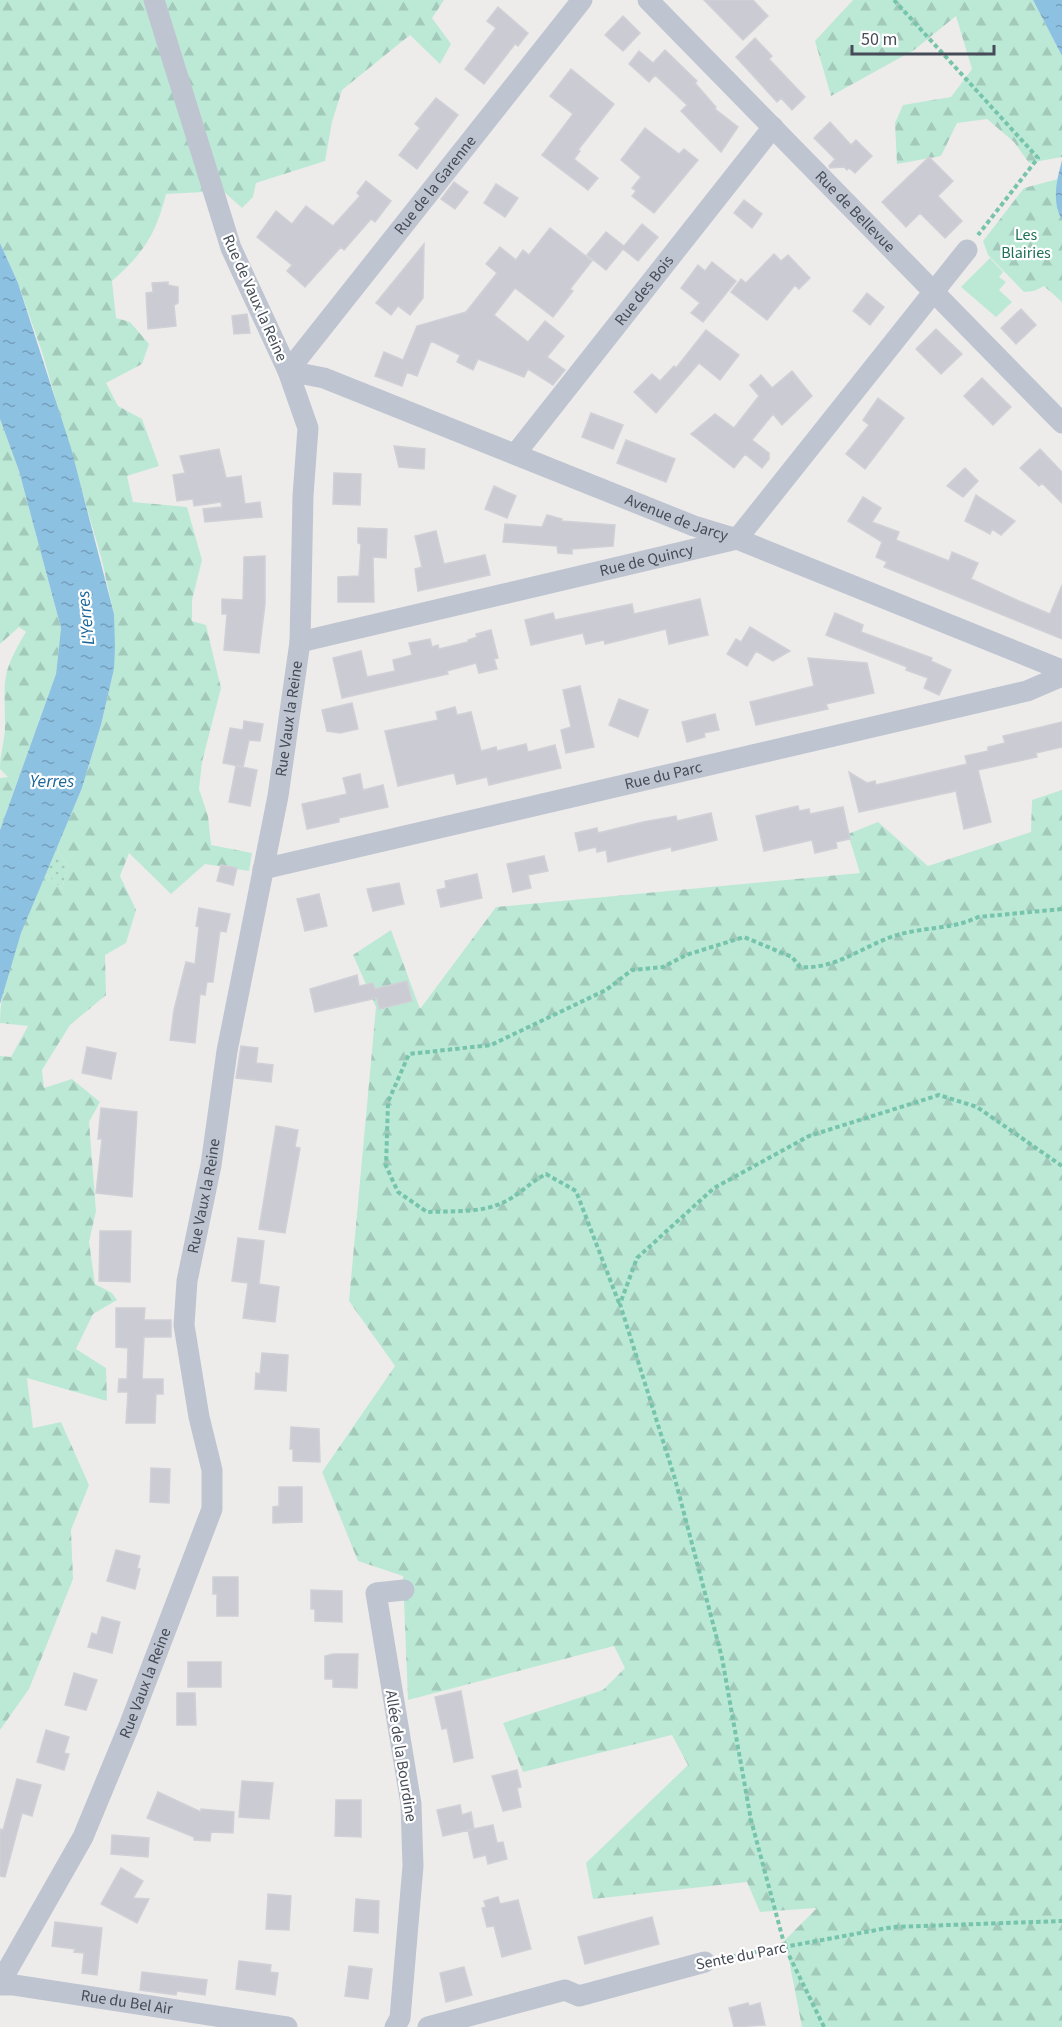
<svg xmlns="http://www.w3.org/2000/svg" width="1062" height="2027" viewBox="0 0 1062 2027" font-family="'Source Sans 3',sans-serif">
<defs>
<pattern id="grass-dots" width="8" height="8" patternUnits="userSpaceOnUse" patternTransform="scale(1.5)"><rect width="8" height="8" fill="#bce9d6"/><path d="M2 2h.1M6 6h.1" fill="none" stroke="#a3c9ba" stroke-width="1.8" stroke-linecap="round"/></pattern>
<pattern id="forest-firs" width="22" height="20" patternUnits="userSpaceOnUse" patternTransform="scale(1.5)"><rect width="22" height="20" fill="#bce9d6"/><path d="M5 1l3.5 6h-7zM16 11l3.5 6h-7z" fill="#a3c9ba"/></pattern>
<pattern id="water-ripples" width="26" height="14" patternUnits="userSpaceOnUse" patternTransform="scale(1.5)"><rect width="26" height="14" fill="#8dc1e2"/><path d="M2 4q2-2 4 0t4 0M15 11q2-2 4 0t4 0" fill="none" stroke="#759fba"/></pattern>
</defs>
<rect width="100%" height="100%" fill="#eeeceb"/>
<path fill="url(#grass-dots)" d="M56,848L68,866L62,889L45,873Z"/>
<path fill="url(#forest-firs)" d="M0,0H444L432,18L451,44L440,64L410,35L342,90L332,122L325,161L256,183L253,197L242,208L223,191L166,194C156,234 143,254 112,281L116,318L130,322L149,344L142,364L106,383L118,406L142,419L159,466L127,476L133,502L187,507L202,560L192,600V621L206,625L221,688L202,762L199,789L208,816L211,845L252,853L249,871L205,864L171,894L129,853L120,876L136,910L126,943L105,955L106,995L70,1025L42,1070L44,1088L72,1079L100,1102L89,1122L96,1211L89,1242L95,1284L112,1293L117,1300L93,1314L76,1349L106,1368L107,1401L27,1378L33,1428L61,1422L89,1485L71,1530L73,1579L29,1689L0,1730V1056L11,1057L28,1026L0,1023C0,975 27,918 45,873L62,889L68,866L56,848L82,788L101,725L114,669V614L101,557L42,352L18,283L0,243Z
M853,0H1033L1062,56V157L1029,163L1014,142L987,119L957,123L941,156L897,164L895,123L903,105L951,97L972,69L956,16L914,50L831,96L815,41Z
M1062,178V302L1044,286L1034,291L1024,292L988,255L983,241L1024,188Z
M0,419L19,471L61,628L56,674L0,830V778L8,777L0,769C0,754 5,740 5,726C5,679 0,675 26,632L19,627L0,644Z
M1062,790V2027H802L785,1940L817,1908L760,1912L747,1882L593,1899L586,1863L688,1765L672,1735L523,1772L503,1723L603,1690L625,1668L614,1646L408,1700L403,1576L358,1561L322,1472L395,1366L349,1301L376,1007L353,955L391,930L420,1009L496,907L860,873L848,834L878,822L928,866L1031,832L1032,800Z"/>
<path fill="#bce9d6" d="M990,258L1003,272L999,277L1006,282L999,290L1012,302L996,317L961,287Z"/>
<path fill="url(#water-ripples)" d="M1033,0H1062V56Z
M1062,160V220C1051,200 1057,180 1062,160Z
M0,243L18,283L71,448L114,614L115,647L114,669L101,725L82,788L21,933L0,1004V830L56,674L61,628L19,471L0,419Z"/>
<path fill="#cbccd3" stroke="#d0d0d6" stroke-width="1.5" d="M704,0H753L768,16L743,40Z
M498,7L528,33L518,46L515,44L484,84L465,69L496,28L487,21Z
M623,16L640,33L623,51L605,35Z
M755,38L772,56L769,59L805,97L792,110L781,98L777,102L736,57Z
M665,50L697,81L695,83L716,107L715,109L738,127L721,152L681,111L687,105L655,75L649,82L629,64L639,51L653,63Z
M571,69L614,104L578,150L580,151L574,159L598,178L588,190L542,155L573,114L550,96Z
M436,98L458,115L417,169L399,155L420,128L415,124Z
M830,122L851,145L856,140L872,156L855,173L849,168L847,170L844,167L830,168L829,166L835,159L814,138Z
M645,128L679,154L684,149L698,160L654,213L632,196L636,191L632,188L641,177L621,160Z
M929,157L953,181L938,196L962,221L945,238L920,213L906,227L882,202Z
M366,181L391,201L375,222L371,219L344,250L341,247L305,287L287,271L292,265L257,237L276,211L292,224L306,206L333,226L360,196L357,193Z
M454,182L468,192L455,209L441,199Z
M496,184L518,198L505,217L484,203Z
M744,200L762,214L752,228L734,213Z
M642,224L658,237L638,261L623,249L606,270L587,255L606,232L624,246Z
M550,228L592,261L570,289L573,291L553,317L515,288L494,315L528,342L545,321L564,336L547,357L565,370L553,385L528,369L524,377L478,359L473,370L457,362L460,355L431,341L417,376L407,372L402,386L375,376L384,352L403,360L417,326L466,312L497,273L486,264L500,247L516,260L523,250L529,255Z
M424,244L423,298L410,315L398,306L391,315L376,303Z
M774,254L781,261L788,255L810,278L799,289L795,285L767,320L731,292L741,279L746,283Z
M712,262L736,281L703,322L691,313L700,303L681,288L698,265L705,271Z
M168,282V285L178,287V303L174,305L176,326L148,329L146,293L153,292L152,283Z
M867,293L884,307L870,325L853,311Z
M1021,309L1036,325L1016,344L1001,328Z
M247,314L250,333L234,334L232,316Z
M936,329L962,354L941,374L916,349Z
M706,330L739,355L720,380L699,363L656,413L634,392L652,374L660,381L674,366L676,368Z
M792,371L812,396L782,425L773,414L752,440L769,453V459L762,468L745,454L734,468L691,434L715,414L734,428L759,396L750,385L761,375L772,388Z
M982,378L1011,407L993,425L964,396Z
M878,398L904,418L865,469L846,454L869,425L863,420Z
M591,413L623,425L613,449L582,437Z
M626,440L675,459L666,482L617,463Z
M394,446L425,449L424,469L399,467Z
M219,449L226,478L241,476L245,504L260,502L262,517L205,522L203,509L222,507L221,502L194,506L193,499L177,501L173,475L185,473L180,456Z
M1040,449L1062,472V503L1042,483L1039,486L1020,468Z
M965,468L978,481L963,497L947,486Z
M334,473L361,474L360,505L333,504Z
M494,486L516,496L507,518L485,509Z
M976,495L1015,521L1001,535L992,529L990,534L965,521Z
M863,497L881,508L872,522L899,532L896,540L949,561L952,552L978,563L971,579L1019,601L1050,614L1062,585V639L884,567L887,562L876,557L882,542L848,521Z
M547,515L562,519L561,521L615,525L613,546L572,549V554L558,553L557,546L503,542L505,524L542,527Z
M358,528L387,529L386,558L373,557L374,602H338V577L359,576L361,544L358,543Z
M436,531L444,564L485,555L490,575L418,591L415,569L422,567L415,536Z
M265,556V604L259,653L224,650L227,614H222V599L243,600L244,557Z
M700,599L708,635L669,644L666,629L605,644L604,640L586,644L583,633L531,645L525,620L553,613L555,620L632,604L634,614Z
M835,613L863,625L861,632L932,658L931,661L951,670L939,695L924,688L928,678L906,670L907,667L826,635Z
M750,627L790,651L773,661L756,651L747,666L727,654L736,639L741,642Z
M491,630L498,658L494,659L497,669L479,673L476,663L447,671L448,674L342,698L333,658L361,651L367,677L395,671L393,660L412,655L409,643L430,639L432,647L438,645L439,649L468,642V640L477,637L476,634Z
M808,658L867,663L874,693L826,704L828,709L756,725L750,702L814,686Z
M580,686L594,747L566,753L561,730L571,727L563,690Z
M619,699L648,710L638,737L609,725Z
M352,703L358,729L340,733L327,731L322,710Z
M455,707L457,715L471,712L481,751L496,747L497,751L526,744L528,752L555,745L561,768L489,785L487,777L457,784L454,773L398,786L385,731L438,720L436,712Z
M715,714L719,730L704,733L705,737L687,742L682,722Z
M244,721L263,724L260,741L249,740L243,767L223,763L230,728L243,730Z
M1062,722V747L1036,753L1037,757L978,770L991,822L964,829L956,791L859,812L849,772L867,783L875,781L876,785L967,764L965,756L988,751V747L1005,743L1003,736Z
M236,766L257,770L250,806L229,802Z
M360,774L363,790L383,785L388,807L339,818V822L307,829L302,804L347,794L343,778Z
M798,806L799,811L809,809L810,814L843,807L850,839L836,842L837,848L815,853L812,840L764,851L756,816Z
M711,813L717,840L672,851L671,847L608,862L606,850L597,852L596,847L579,851L575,833L597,828L598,833L643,822L676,816L677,821Z
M544,856L548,871L528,875L531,888L513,892L507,864Z
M221,865L237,868L233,885L217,881Z
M477,874L482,898L441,907L437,890L446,888L445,881Z
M399,883L404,904L373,911L367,889Z
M319,894L327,926L305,931L297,899Z
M199,908L230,914L226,932L220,931L213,982H207L205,995L200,994L195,1043L170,1040L174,1010L186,962L195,964L199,927L196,926Z
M357,975L359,986L373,983L375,989L407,981L412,1001L379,1009L377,998L315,1012L310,989Z
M241,1046L258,1048L256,1063L273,1065L271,1082L236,1078Z
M87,1047L116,1053L111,1079L82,1073Z
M101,1108L137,1112L132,1197L96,1193L102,1139H98Z
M276,1126L298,1130L295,1147L300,1148L285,1233L259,1229Z
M100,1231H131L130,1282L99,1281Z
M238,1238L264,1241L259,1284L279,1287L275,1322L243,1318L248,1283L232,1281Z
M116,1308H145L144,1320H171V1337H144L142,1379H163V1394H156L155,1423H126L128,1392H118L119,1379H127L128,1348L116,1347Z
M262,1353L288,1355L286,1391L255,1389L256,1373L260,1374Z
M291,1427L319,1429L320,1462L293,1461V1449H290Z
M151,1468L170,1469L169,1503L150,1502Z
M279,1487H302V1522L273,1523V1507L279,1506Z
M116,1550L140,1556L137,1568L140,1569L135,1589L107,1581Z
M213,1577H238V1616H217V1594H213Z
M311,1590L342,1591V1622L315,1621V1609H311Z
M102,1617L120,1622L112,1653L88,1647L92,1633L97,1635Z
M333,1654H358L357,1688L333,1687V1679H325V1656Z
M188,1662H221V1687H188Z
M74,1673L97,1680L86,1710L65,1705Z
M461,1691L473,1758L454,1762L447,1728L442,1729L435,1697Z
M177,1693H195L196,1725H177Z
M46,1730L69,1737L64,1753L69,1754L64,1770L37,1762Z
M517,1770L521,1787L517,1788L521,1807L503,1811L492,1776Z
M17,1779L41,1785L32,1816L22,1813L5,1877L0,1876V1829L3,1830Z
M242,1781L273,1783L269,1819L239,1817Z
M158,1792L201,1812V1809L234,1812L233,1833L211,1832L210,1841L194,1840V1837L147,1818Z
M336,1800H361V1837L335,1836Z
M460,1805L462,1815L471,1812L474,1829L443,1836L437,1810Z
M493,1825L497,1843L503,1842L507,1859L488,1864L486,1855L474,1858L468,1830Z
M112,1835L149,1838L148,1857L111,1854Z
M121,1868L143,1881L133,1898L149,1899L137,1923L101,1904Z
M268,1894L291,1896L289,1930L266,1929Z
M498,1897L500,1904L518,1900L531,1949L502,1957L494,1926L487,1927L482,1908L486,1907L484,1901Z
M356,1899L379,1901L378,1933L354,1931Z
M652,1917L659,1944L585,1964L578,1937Z
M55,1922L102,1928L97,1975L82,1973L84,1953L74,1952L75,1949L52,1946Z
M239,1961L271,1965L270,1972L278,1973L275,1995L236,1989Z
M349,1966L372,1969L368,1999L345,1996Z
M464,1967L472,1995L446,2002L440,1973Z
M142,1972L207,1980L205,1995L177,1991L176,1995L140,1990Z
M748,2003L749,2006L760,2003L765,2025L734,2027L729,2008Z"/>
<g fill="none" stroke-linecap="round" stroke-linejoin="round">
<path stroke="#77c4ac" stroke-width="4" stroke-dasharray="4.5 3" stroke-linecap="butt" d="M894,0L1038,158L978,235
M619,1303L576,1191L546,1174C530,1182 517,1197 502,1203C481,1213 450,1211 427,1212L398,1192L386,1166L388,1102L409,1054L491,1045L606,990L632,970L663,967L686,955L744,937L792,957L800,967C838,970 866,943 901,934C926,927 954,929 978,917L1062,909
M724,1958L893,1927L1062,1921
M824,2027L785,1947L751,1820L722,1658L675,1479L620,1304L637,1258L714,1188L809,1136L939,1095L977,1107L1062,1166"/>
<g stroke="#bfc5d0" stroke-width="21">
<path id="s1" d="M648,0L1062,423"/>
<path id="s2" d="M288,371L324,378L694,526L737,539L1062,670"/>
<path id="s3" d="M288,371L582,0"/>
<path id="s4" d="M516,453L773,127"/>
<path id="s5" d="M300,642L737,539L967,250"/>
<path id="s6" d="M263,869L1027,691L1062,676"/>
<path id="s7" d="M0,1983L83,1837L129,1726L212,1509V1470L199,1417L184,1325L187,1281L211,1165L227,1051L278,796L300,642L303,496L308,428L288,371L231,248L154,0"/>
<path id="s8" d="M0,1985H14L287,2027"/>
<path d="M395,2027L400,2018L413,1866L411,1804L376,1593L404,1590"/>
<path d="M428,2027L565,1990L579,1996L705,1962"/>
</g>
</g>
<g text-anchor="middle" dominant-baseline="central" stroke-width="4.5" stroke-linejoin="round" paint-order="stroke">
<g font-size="16" fill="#454b57" stroke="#fff">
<text stroke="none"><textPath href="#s3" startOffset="237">Rue de la Garenne</textPath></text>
<text stroke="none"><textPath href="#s1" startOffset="296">Rue de Bellevue</textPath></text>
<text stroke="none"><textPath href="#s4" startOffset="207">Rue des Bois</textPath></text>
<text transform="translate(255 298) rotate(66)">Rue de Vaux la Reine</text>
<text stroke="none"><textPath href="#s2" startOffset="416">Avenue de Jarcy</textPath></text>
<text stroke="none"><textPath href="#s5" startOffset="356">Rue de Quincy</textPath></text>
<text stroke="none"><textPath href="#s7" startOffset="1323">Rue Vaux la Reine</textPath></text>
<text stroke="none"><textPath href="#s6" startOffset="411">Rue du Parc</textPath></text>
<text stroke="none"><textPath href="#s7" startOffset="838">Rue Vaux la Reine</textPath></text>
<text stroke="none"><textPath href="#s7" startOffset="334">Rue Vaux la Reine</textPath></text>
<text transform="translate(401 1756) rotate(81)">Allée de la Bourdine</text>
<text transform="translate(741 1956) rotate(-11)">Sente du Parc</text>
<text stroke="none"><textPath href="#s8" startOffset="128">Rue du Bel Air</textPath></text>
</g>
<g font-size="16" fill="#1e7056" stroke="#fff">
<text x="1026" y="235">Les<tspan x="1026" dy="18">Blairies</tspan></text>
</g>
<g font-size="18" font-style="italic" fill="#186597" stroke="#fff">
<text transform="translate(86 618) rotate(-96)">L'Yerres</text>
<text x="52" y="781">Yerres</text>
</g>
</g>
<path d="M852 45v9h142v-9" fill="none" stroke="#454b57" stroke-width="3"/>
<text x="861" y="45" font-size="18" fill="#454b57" stroke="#ffffff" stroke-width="4.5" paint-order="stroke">50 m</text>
</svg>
